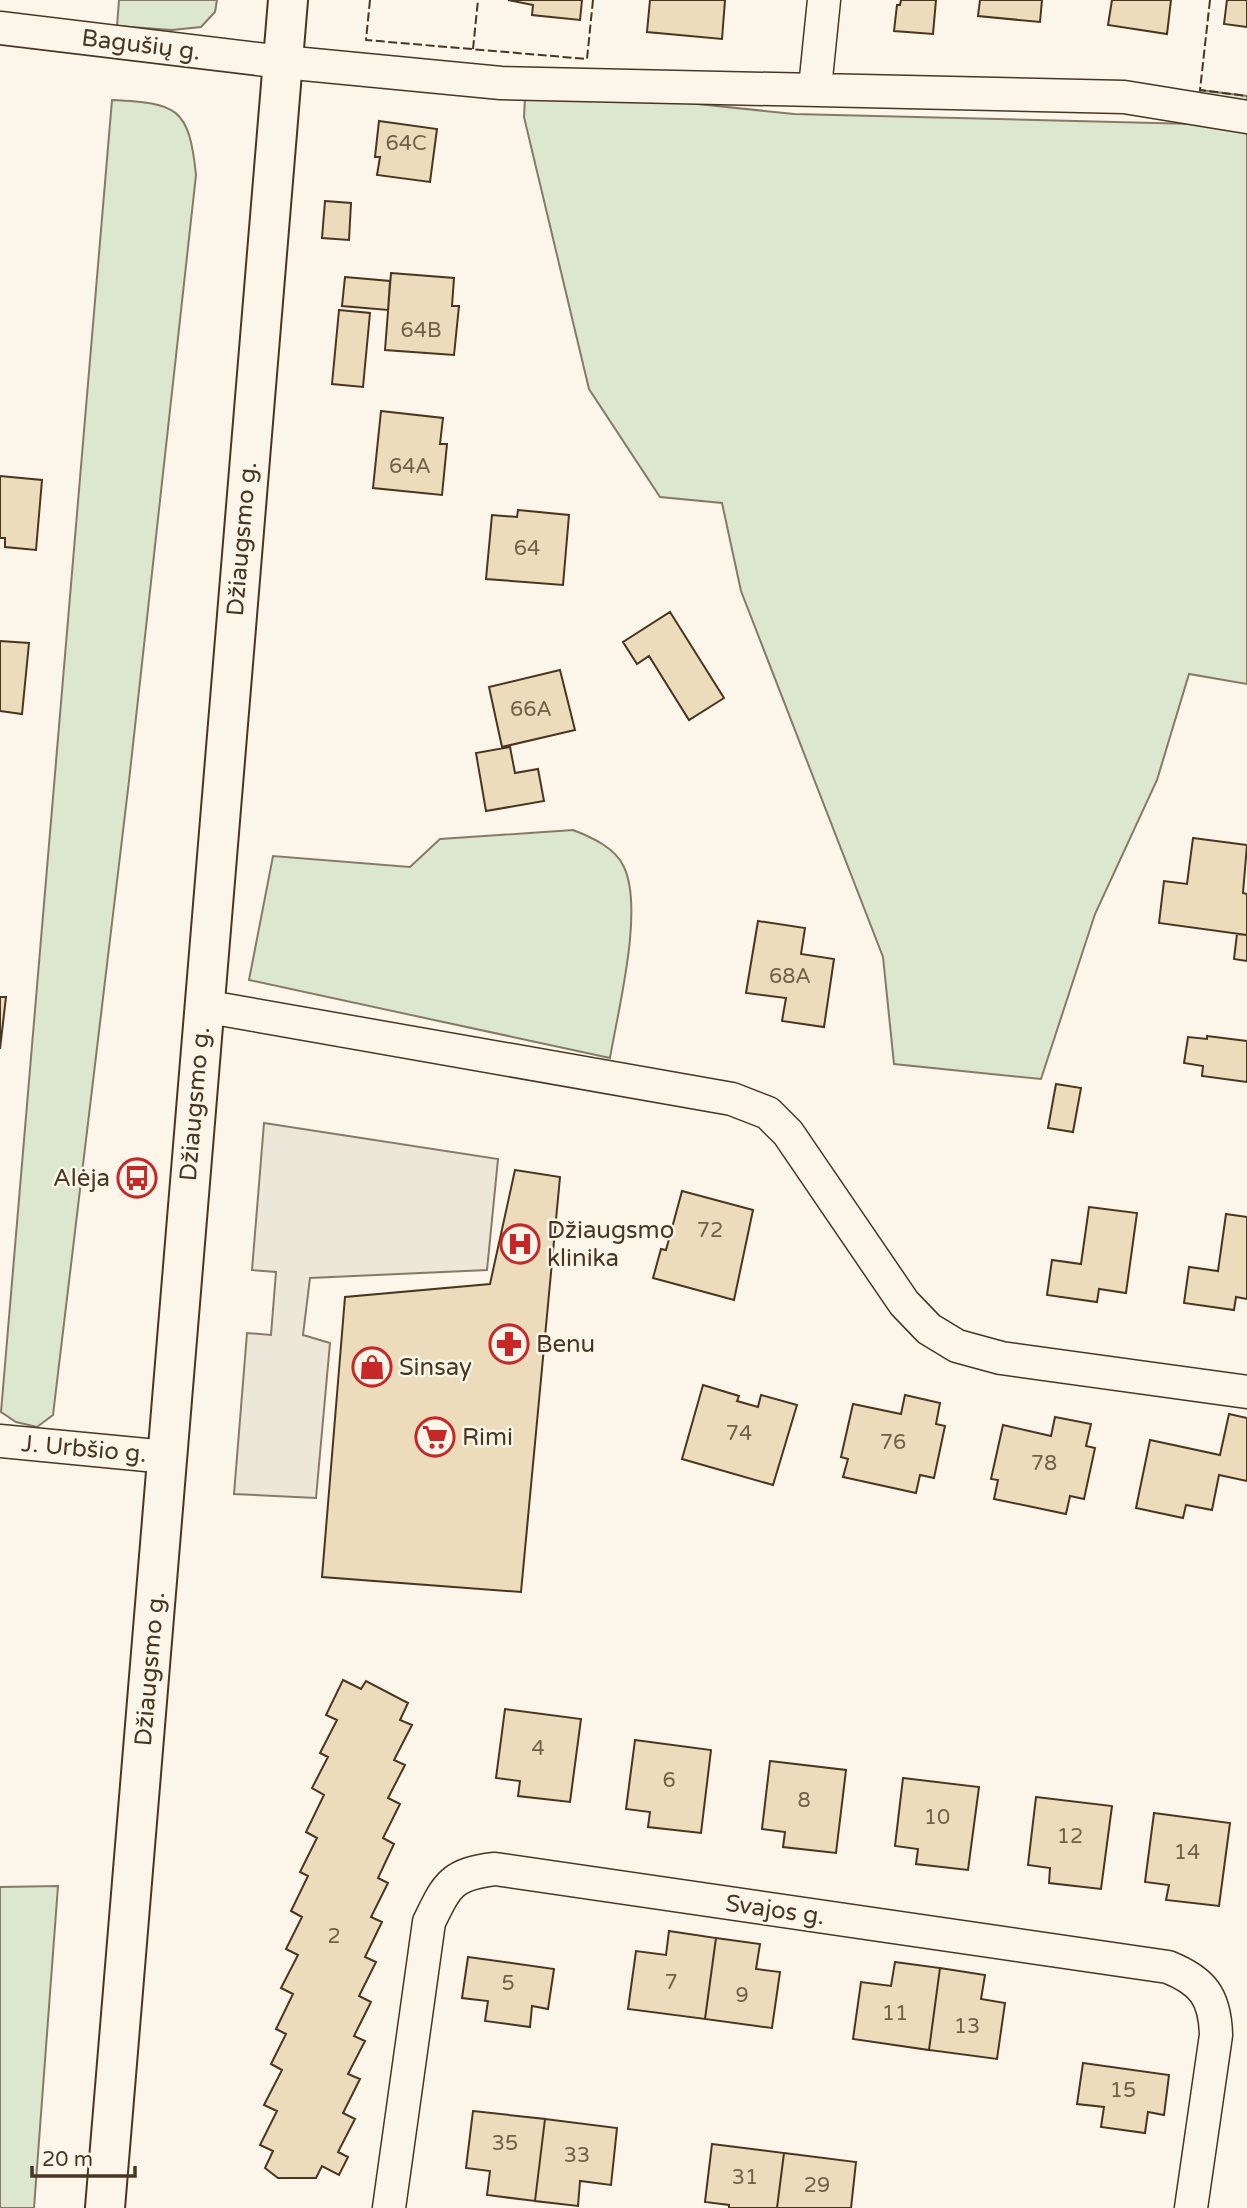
<svg xmlns="http://www.w3.org/2000/svg" width="1247" height="2208" viewBox="0 0 1247 2208" font-family="'Varela Round',sans-serif">
<rect width="100%" height="100%" fill="#fbf6e9"/>
<path fill="#dce7d0" stroke="#887966" stroke-width="2" d="M119,0H217L215,12L201,27L172,30L117,26Z
M1200,90L1247,96V684L1189,674L1157,780L1095,914L1041,1079L894,1064L883,957L741,591L722,503L660,497L589,389L524,117L525,98L602,94L794,114L1194,124Z
M112,100C177,103 189,107 196,175L129,781L53,1415L37,1427L16,1422L1,1412Z
M573,830C591,837 616,848 624,867C644,910 618,1010 610,1058L249,980L273,856L410,867L440,839Z
M58,1886L34,2208H0V1887Z"/>
<path fill="#ede7d9" stroke="#887966" stroke-width="2" d="M264,1123L498,1159L487,1270L310,1278L303,1335L330,1343L316,1498L234,1494L247,1333L271,1335L276,1272L252,1270Z"/>
<path fill="#ecdcbc" stroke="#4a3520" stroke-width="2" d="M508,0H582L580,20L532,15L533,5Z
M650,0H725L722,39L647,32Z
M901,0H936L933,34L894,31L897,5H900Z
M980,0H1042L1040,22L978,16Z
M1112,0H1171L1167,34L1108,25Z
M1227,0H1247V27L1224,24Z
M379,121L437,129L430,182L377,175L380,157H375Z
M325,201L351,203L349,240L322,238Z
M391,273L454,278L452,306H459L454,355L385,350Z
M345,277L390,281L388,310L342,306Z
M339,310L370,313L363,387L332,384Z
M381,411L443,418L440,444H447L442,495L373,488Z
M0,476L42,480L36,550L5,547V538H0Z
M518,510L569,515L563,585L486,579L492,515L517,517Z
M670,612L724,698L689,720L649,656L637,664L623,642Z
M0,641L29,643L22,714L0,711Z
M560,670L575,730L502,747L489,687Z
M510,747L515,773L538,769L544,801L486,811L476,753Z
M1193,838L1247,845L1243,893L1247,894V935L1159,923L1164,881L1187,884Z
M758,921L805,928L801,954L834,959L824,1027L782,1021L786,998L746,993Z
M1237,934L1247,935V961L1234,959Z
M0,997H6L0,1049Z
M1207,1036L1247,1041V1082L1202,1076L1203,1066L1184,1063L1188,1037L1207,1039Z
M1056,1084L1081,1088L1073,1132L1048,1128Z
M515,1170L560,1177L521,1592L322,1577L345,1297L490,1284Z
M682,1191L753,1210L734,1300L653,1278L661,1249L666,1250Z
M1089,1207L1137,1213L1126,1293L1099,1289L1097,1302L1047,1295L1052,1260L1081,1264Z
M1226,1214L1247,1217V1299L1236,1297L1234,1310L1184,1303L1189,1267L1218,1271Z
M703,1385L739,1396L737,1401L758,1407L761,1395L797,1405L773,1485L682,1459Z
M905,1395L940,1403L936,1424L945,1426L934,1478L920,1475L916,1493L843,1477L848,1459L841,1457L853,1404L901,1414Z
M1229,1414L1247,1418V1481L1219,1475L1212,1510L1186,1505L1183,1518L1136,1508L1150,1440L1220,1455Z
M1055,1417L1091,1424L1086,1446L1095,1448L1084,1499L1070,1496L1066,1514L994,1499L998,1480L991,1479L1003,1425L1051,1436Z
M343,1680L361,1689L366,1681L408,1703L400,1720L412,1725L394,1760L405,1765L388,1798L400,1804L383,1838L394,1844L378,1878L388,1883L371,1917L382,1922L365,1957L376,1962L359,1996L371,2002L354,2036L365,2041L348,2074L360,2079L343,2113L355,2119L338,2152L348,2157L339,2175L322,2166L316,2178H278L265,2168L273,2151L260,2145L277,2111L264,2105L282,2070L271,2064L286,2034L276,2029L293,1994L281,1988L298,1955L286,1949L302,1917L291,1911L308,1876L300,1872L317,1838L306,1832L324,1795L312,1788L328,1757L320,1753L337,1720L326,1715Z
M505,1709L581,1719L570,1802L518,1796L520,1781L496,1778Z
M635,1740L711,1750L701,1833L648,1827L650,1812L626,1809Z
M770,1761L846,1770L836,1853L783,1847L785,1832L762,1829Z
M903,1778L979,1787L968,1870L916,1864L918,1849L895,1846Z
M1036,1797L1112,1806L1101,1889L1049,1883L1050,1868L1028,1865Z
M1154,1813L1230,1823L1219,1906L1166,1900L1169,1885L1145,1882Z
M669,1931L716,1938L705,2019L628,2009L636,1951L666,1955Z
M716,1938L760,1944L756,1969L780,1972L772,2028L705,2019Z
M468,1957L554,1969L548,2009L532,2006L530,2027L485,2021L488,2001L462,1998Z
M895,1962L940,1968L929,2050L853,2039L861,1982L891,1986Z
M940,1968L985,1975L981,1999L1005,2003L997,2059L929,2050Z
M1083,2063L1169,2075L1164,2115L1148,2112L1145,2133L1101,2127L1104,2107L1077,2104Z
M473,2111L545,2119L535,2201L487,2195L490,2171L466,2168Z
M545,2119L617,2128L611,2185L580,2181L578,2206L535,2201Z
M712,2144L784,2153L777,2208H729V2205L705,2202Z
M784,2153L856,2162L851,2208H777Z"/>
<g fill="none" stroke-linecap="round" stroke-linejoin="round">
<g stroke="#4a3520" stroke-width="35">
<path id="street" d="M0,28L283,62L501,83L1124,97L1247,117
M815,88L824,0
M203,1006L732,1099L768,1113L788,1133L904,1303L929,1329L957,1346L1001,1358L1247,1392
M0,1441L167,1457
M389,2208L429,1922C447,1885 451,1874 495,1869L1168,1967C1203,1981 1215,1997 1216,2035L1191,2208"/>
</g>
<g stroke="#4a3520" stroke-width="42">
<path id="secondary" d="M105,2208L288,0"/>
</g>
<use href="#street" stroke="#fbf6e9" stroke-width="32"/>
<use href="#secondary" stroke="#fbf6e9" stroke-width="38"/>
<path stroke="#4a3520" stroke-width="2" stroke-dasharray="9 3.5" stroke-linecap="butt" d="M370,0L366,40L587,59L593,0
M1210,0L1200,90L1247,96
M473,49L478,0"/>
</g>
<defs>
<g id="bus-ring" transform="scale(2.0125)"><circle r="9.5" fill="#fbf6e9" stroke="#c62828" stroke-width="1.5"/><path d="M-5-6H5V4H4V6H2V4H-2V6H-4V4H-5ZM-3.5-4V0h7V-4ZM-3.5 1.2v1.5H-2V1.2ZM2 1.2v1.5H3.5V1.2Z" fill="#c62828"/></g>
<g id="hospital-ring" transform="scale(2.0125)"><circle r="9.5" fill="#fbf6e9" stroke="#c62828" stroke-width="1.5"/><path d="M-5-5h3v3.5h4V-5h3V5h-3V1.5h-4V5h-3Z" fill="#c62828"/></g>
<g id="pharmacy-ring" transform="scale(2.0125)"><circle r="9.5" fill="#fbf6e9" stroke="#c62828" stroke-width="1.5"/><path d="M-2-6h4v4h4v4h-4v4h-4v-4h-4v-4h4Z" fill="#c62828"/></g>
<g id="shop-ring" transform="scale(2.0125)"><circle r="9.5" fill="#fbf6e9" stroke="#c62828" stroke-width="1.5"/><path d="M-5-2.5h2.3a2.7 3.5 0 0 1 5.4 0H5L5.5 6h-11ZM-1.5-2.5h3a1.5 2.3 0 0 0-3 0Z" fill="#c62828"/></g>
<g id="supermarket-ring" transform="scale(2.0125)"><circle r="9.5" fill="#fbf6e9" stroke="#c62828" stroke-width="1.5"/><path d="M-6-5.5h2.5l.6 2H6L4.5 2H-2.5L-4.4-4H-6ZM-1.5 3.2a1.3 1.3 0 1 0 .1 0ZM3 3.2a1.3 1.3 0 1 0 .1 0Z" fill="#c62828"/></g>
</defs>
<g fill-rule="evenodd">
<use href="#bus-ring" x="137" y="1178"/>
<use href="#hospital-ring" x="520" y="1244"/>
<use href="#pharmacy-ring" x="509" y="1344"/>
<use href="#shop-ring" x="372" y="1367"/>
<use href="#supermarket-ring" x="435" y="1437"/>
</g>
<g text-anchor="middle" dominant-baseline="central" stroke-width="5" stroke-linejoin="round" paint-order="stroke">
<g font-size="21" fill="#725f47">
<text x="406" y="143">64C</text>
<text x="421" y="330">64B</text>
<text x="410" y="466">64A</text>
<text x="527" y="548">64</text>
<text x="531" y="709">66A</text>
<text x="790" y="976">68A</text>
<text x="710" y="1230">72</text>
<text x="739" y="1433">74</text>
<text x="893" y="1442">76</text>
<text x="1044" y="1463">78</text>
<text x="538" y="1748">4</text>
<text x="669" y="1780">6</text>
<text x="804" y="1800">8</text>
<text x="937" y="1817">10</text>
<text x="1070" y="1836">12</text>
<text x="1187" y="1852">14</text>
<text x="334" y="1936">2</text>
<text x="671" y="1982">7</text>
<text x="508" y="1983">5</text>
<text x="742" y="1995">9</text>
<text x="895" y="2013">11</text>
<text x="967" y="2026">13</text>
<text x="1123" y="2090">15</text>
<text x="505" y="2143">35</text>
<text x="577" y="2155">33</text>
<text x="745" y="2177">31</text>
<text x="817" y="2185">29</text>
</g>
<g font-size="24" fill="#4a3520" stroke="#fbf6e9">
<text transform="translate(141 45) rotate(7)">Bagušių g.</text>
<text transform="translate(242 539) rotate(-85)">Džiaugsmo g.</text>
<text transform="translate(195 1104) rotate(-85)">Džiaugsmo g.</text>
<text transform="translate(84 1449) rotate(5)">J. Urbšio g.</text>
<text transform="translate(150 1669) rotate(-85)">Džiaugsmo g.</text>
<text transform="translate(775 1910) rotate(8)">Svajos g.</text>
</g>
<g font-size="24" fill="#4a3520" stroke="#fbf6e9" text-anchor="start">
<text x="110" y="1178" text-anchor="end">Alėja</text>
<text x="547" y="1230">Džiaugsmo<tspan x="547" dy="28">klinika</tspan></text>
<text x="536" y="1344">Benu</text>
<text x="399" y="1367">Sinsay</text>
<text x="462" y="1437">Rimi</text>
</g>
</g>
<path d="M32 2166v10h103v-10" fill="none" stroke="#4a3520" stroke-width="3.5"/>
<text x="42" y="2166" font-size="21" fill="#4a3520" stroke="#fbf6e9" stroke-width="5" paint-order="stroke">20 m</text>
</svg>
